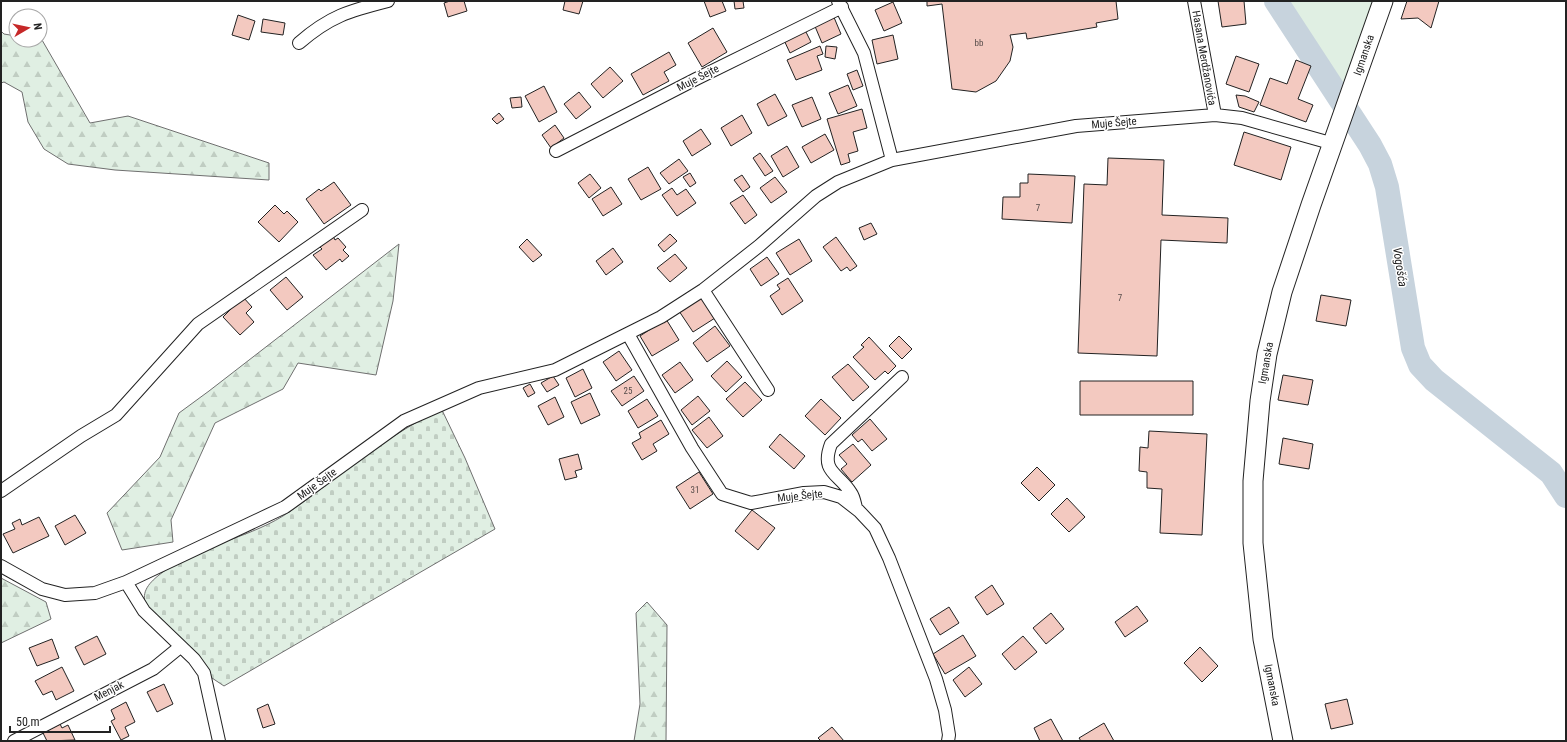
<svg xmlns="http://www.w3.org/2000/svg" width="1567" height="742" viewBox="0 0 1567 742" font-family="'Roboto Condensed',sans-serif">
<defs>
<pattern id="forest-firs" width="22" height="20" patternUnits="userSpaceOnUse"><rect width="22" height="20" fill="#e0efe3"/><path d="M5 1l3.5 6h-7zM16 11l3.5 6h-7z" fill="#c0cdc2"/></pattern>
<pattern id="cemetery-stones" width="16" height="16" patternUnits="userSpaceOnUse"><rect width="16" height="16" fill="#e0efe3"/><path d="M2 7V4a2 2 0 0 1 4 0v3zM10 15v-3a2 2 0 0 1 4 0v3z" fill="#c0cdc2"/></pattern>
</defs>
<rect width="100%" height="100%" fill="#fff"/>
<path fill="#e0efe3" stroke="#6f6f6f" d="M1276,1H1386L1345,107Z"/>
<path fill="url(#forest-firs)" stroke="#6f6f6f" d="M1,31L4,34L16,36V40H42L90,123L128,116L269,163V180L115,170L68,164L44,149L28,122L22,92L4,82L1,83Z
M399,244L393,301L376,375L298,363L283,389L215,423L171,520L173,542L122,550L107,513L160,457L179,413L209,391Z
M1,578L46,602L51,619L1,643Z
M647,602L667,625L666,741H634L640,704L636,613Z"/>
<path fill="url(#cemetery-stones)" stroke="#6f6f6f" d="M441,408L465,458L495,529L224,686L206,674L181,639L147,608C140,593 148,584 159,575C195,546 244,540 283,516C313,497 341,472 371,451C394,435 417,422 441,408Z"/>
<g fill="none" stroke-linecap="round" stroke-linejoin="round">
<path stroke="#c7d3dd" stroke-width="24" d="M1276,1L1370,145L1380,164L1387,187L1413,348L1420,365L1434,380L1551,473L1566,496"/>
</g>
<path fill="#f3c9c0" stroke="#222" d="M450,1H464L467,11L448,17L444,3Z
M565,1H583L579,14L563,10Z
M704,1H722L726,11L710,17Z
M734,1H743L744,8L735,9Z
M927,1H1116L1118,19L1096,23L1097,27L1027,39L1026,33L1010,35L1013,47L1010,61L996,81L976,92L952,89L942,4L927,6Z
M1218,1H1244L1246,24L1222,27Z
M1407,1H1439L1431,28L1418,18L1401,19Z
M893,2L902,23L884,31L875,10Z
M238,15L255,21L249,40L232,35Z
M833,15L841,34L822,43L814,24Z
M263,19L285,23L283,35L261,32Z
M713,28L727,52L702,67L688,43Z
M804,28L811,42L790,53L783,38Z
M893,35L898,59L877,64L872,40Z
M820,46L823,54L817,56L822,70L796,80L787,60Z
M826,46L837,47L835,59L825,57Z
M669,52L676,65L664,72L669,81L643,95L631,74Z
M1236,56L1259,64L1249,92L1226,84Z
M1296,60L1311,66L1298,99L1313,105L1306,122L1260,105L1270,78L1287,84Z
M610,67L623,81L603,98L591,84Z
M857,70L863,86L853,90L847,74Z
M848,85L857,106L838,114L829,93Z
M544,86L557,112L539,122L525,96Z
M579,92L591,107L576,119L564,104Z
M775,94L787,116L768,126L757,104Z
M1236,95L1245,96L1259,102L1254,112L1239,107Z
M521,97L522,107L512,108L510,98Z
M812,97L821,119L802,127L792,105Z
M862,109L867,128L853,132L858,151L848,154L850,162L841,165L827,119Z
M499,113L504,119L497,124L492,119Z
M742,115L752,133L731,146L721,128Z
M555,125L564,138L551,148L542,135Z
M701,129L711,144L692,156L683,141Z
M1244,132L1291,147L1281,180L1234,165Z
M825,134L834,150L811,163L802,147Z
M787,146L799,167L783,177L771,156Z
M760,153L773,171L765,176L753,158Z
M1108,158L1164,160L1162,215L1228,218L1227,243L1161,240L1157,356L1078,353L1084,184L1107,185Z
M679,159L688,171L669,184L660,173Z
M648,167L661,189L641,200L628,179Z
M690,173L696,183L690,187L683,177Z
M590,174L601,188L589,198L578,183Z
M1028,174L1075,176L1072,223L1002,219L1003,197H1020V183H1028Z
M742,175L750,187L743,192L734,180Z
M775,177L787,192L771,203L760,188Z
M334,182L351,205L324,224L306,199L319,189L321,191Z
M611,187L622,204L603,216L592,199Z
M672,188L677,195L686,189L696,203L677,216L662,195Z
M743,195L757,215L745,224L730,203Z
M275,205L284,214L287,211L298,222L279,242L258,222Z
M871,223L877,234L864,240L859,228Z
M670,234L677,241L664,252L658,245Z
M333,236L335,240L338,238L346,247L343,250L349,256L342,262L340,259L326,270L313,255L322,249L320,247Z
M836,237L857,266L850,271L847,267L841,271L823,247Z
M527,239L542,255L533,262L519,247Z
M799,239L812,261L790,275L776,253Z
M613,248L623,262L606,275L596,261Z
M675,254L687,268L670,282L657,268Z
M767,257L779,274L761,286L750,269Z
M286,277L303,297L287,310L270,290Z
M788,278L803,301L782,315L770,296L780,289L777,285Z
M1321,295L1351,300L1346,326L1316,321Z
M243,297L252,307L246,313L254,322L240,335L223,317Z
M702,297L715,318L693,332L679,311Z
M666,319L679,340L652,356L640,336Z
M715,326L730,346L707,362L693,343Z
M899,336L912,349L902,359L889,346Z
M869,337L896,366L888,374L885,371L875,380L853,357L864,347L861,345Z
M619,351L632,370L616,381L603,362Z
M727,361L742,377L726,392L711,376Z
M680,362L693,380L675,393L662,375Z
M848,364L869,387L853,401L832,377Z
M583,369L592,388L575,397L566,378Z
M1283,375L1313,380L1308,405L1278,400Z
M553,376L559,385L547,392L541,383Z
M634,376L644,391L622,406L611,391Z
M1080,381H1193V415H1080Z
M745,382L762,400L743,417L726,399Z
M530,384L535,393L528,397L523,388Z
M590,393L600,415L581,424L571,402Z
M698,396L710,411L692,425L681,410Z
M555,397L564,417L548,425L538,406Z
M647,399L658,416L638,428L628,411Z
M821,399L841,418L825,435L805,416Z
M709,417L723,436L707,448L692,430Z
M870,419L887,439L872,451L862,439L858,442L852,435Z
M661,420L669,434L653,444L657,451L642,460L632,443L641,438L639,433Z
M1149,431L1207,434L1202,535L1160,533L1162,489L1147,488V472L1139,471L1140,447L1148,448Z
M780,434L805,456L794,469L769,447Z
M1283,438L1313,444L1309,469L1279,464Z
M853,444L871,465L852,482L841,469L847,464L839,455Z
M578,454L582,469L575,471L577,477L565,480L559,459Z
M1037,467L1055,485L1039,501L1021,483Z
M699,472L713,494L690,509L676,487Z
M1067,498L1085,517L1069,532L1051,514Z
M752,510L775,528L758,550L735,531Z
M75,515L86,533L65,545L55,526Z
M39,517L49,536L13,553L3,534L15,529L12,523L20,519L22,525Z
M992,585L1004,604L987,615L975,597Z
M1137,606L1148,621L1125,637L1115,622Z
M949,607L959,623L940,635L930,619Z
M1051,613L1064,629L1046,644L1033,628Z
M963,635L976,656L945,674L933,654Z
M97,636L106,654L84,665L75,647Z
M1023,636L1037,652L1015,670L1002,654Z
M52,639L59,658L37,666L29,648Z
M1200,647L1218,666L1202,682L1184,663Z
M62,667L74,691L56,700L52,691L43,695L35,681Z
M969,667L982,684L965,697L953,680Z
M164,684L173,704L157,712L147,692Z
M1347,699L1353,724L1331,729L1325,704Z
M126,702L135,722L125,727L129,736L121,740L111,721L115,719L111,710Z
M268,704L275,724L263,728L257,709Z
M1051,719L1063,741H1040L1034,728Z
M1104,723L1114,741H1081L1079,738Z
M60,724L62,728L68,725L75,740L47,741L43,733Z
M832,727L844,741H821L818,738Z"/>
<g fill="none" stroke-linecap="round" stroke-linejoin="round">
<g stroke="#222" stroke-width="14">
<path id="minor" d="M838,1L864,53L892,160
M1194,1L1215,115
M299,43C330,16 349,11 388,1
M556,151L696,79L842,7
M703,290L768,390
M628,334L692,448L722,494L751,503L804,493L824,492L841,497L859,511L875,528L889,558L936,679L945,710L949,735L948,741
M1,491L81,436L116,415L198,324L362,210
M856,508C855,504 854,497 851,493C839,473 820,473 831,444L902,377
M1,566L42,589L65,595L95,593L126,582L285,507L404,421L479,388L555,370L661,317L703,290L759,246L816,196L838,182L892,160L1076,126L1215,115L1242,118L1334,144
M126,582L144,611L194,659L204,673L219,741
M14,741L153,669L180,647"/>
</g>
<g stroke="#222" stroke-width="21">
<path id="primary" d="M1283,741L1263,639L1253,543V481L1260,401L1267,354L1282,292L1311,205L1383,1"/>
</g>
<use href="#minor" stroke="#fff" stroke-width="12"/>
<use href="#primary" stroke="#fff" stroke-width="19"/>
</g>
<g text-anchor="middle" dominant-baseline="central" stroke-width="3" stroke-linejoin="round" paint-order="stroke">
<g font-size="9" fill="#564c4a">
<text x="979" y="43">bb</text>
<text x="1038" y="208">7</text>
<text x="1120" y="298">7</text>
<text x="628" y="391">25</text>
<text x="695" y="490">31</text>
</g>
<g font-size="11" fill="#222" stroke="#fff">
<text transform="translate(1364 55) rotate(-71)">Igmanska</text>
<text transform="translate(1204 58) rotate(80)">Hasana Merdžanovića</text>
<text transform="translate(698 78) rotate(-27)">Muje Šejte</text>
<text transform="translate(1114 123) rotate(-5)">Muje Šejte</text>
<text transform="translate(1266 363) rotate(-80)">Igmanska</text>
<text transform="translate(317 484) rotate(-36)">Muje Šejte</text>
<text transform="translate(800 496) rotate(-6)">Muje Šejte</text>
<text transform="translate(1272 685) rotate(79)">Igmanska</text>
<text transform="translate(109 691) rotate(-27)">Menjak</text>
</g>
<g font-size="12" font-style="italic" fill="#222" stroke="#fff">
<text transform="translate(1400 267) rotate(81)">Vogošća</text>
</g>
</g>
<rect width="1567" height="742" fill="none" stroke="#222222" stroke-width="4"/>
<g transform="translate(28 28) rotate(81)"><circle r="19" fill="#ffffff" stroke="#a7a7a7"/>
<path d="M0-3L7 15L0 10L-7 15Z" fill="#c62828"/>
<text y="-6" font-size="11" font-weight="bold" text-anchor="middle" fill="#222222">N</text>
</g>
<path d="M10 726v6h100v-6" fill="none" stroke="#222222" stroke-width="2"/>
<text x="16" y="726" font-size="12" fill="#222222" stroke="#ffffff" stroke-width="3" paint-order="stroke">50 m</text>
</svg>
